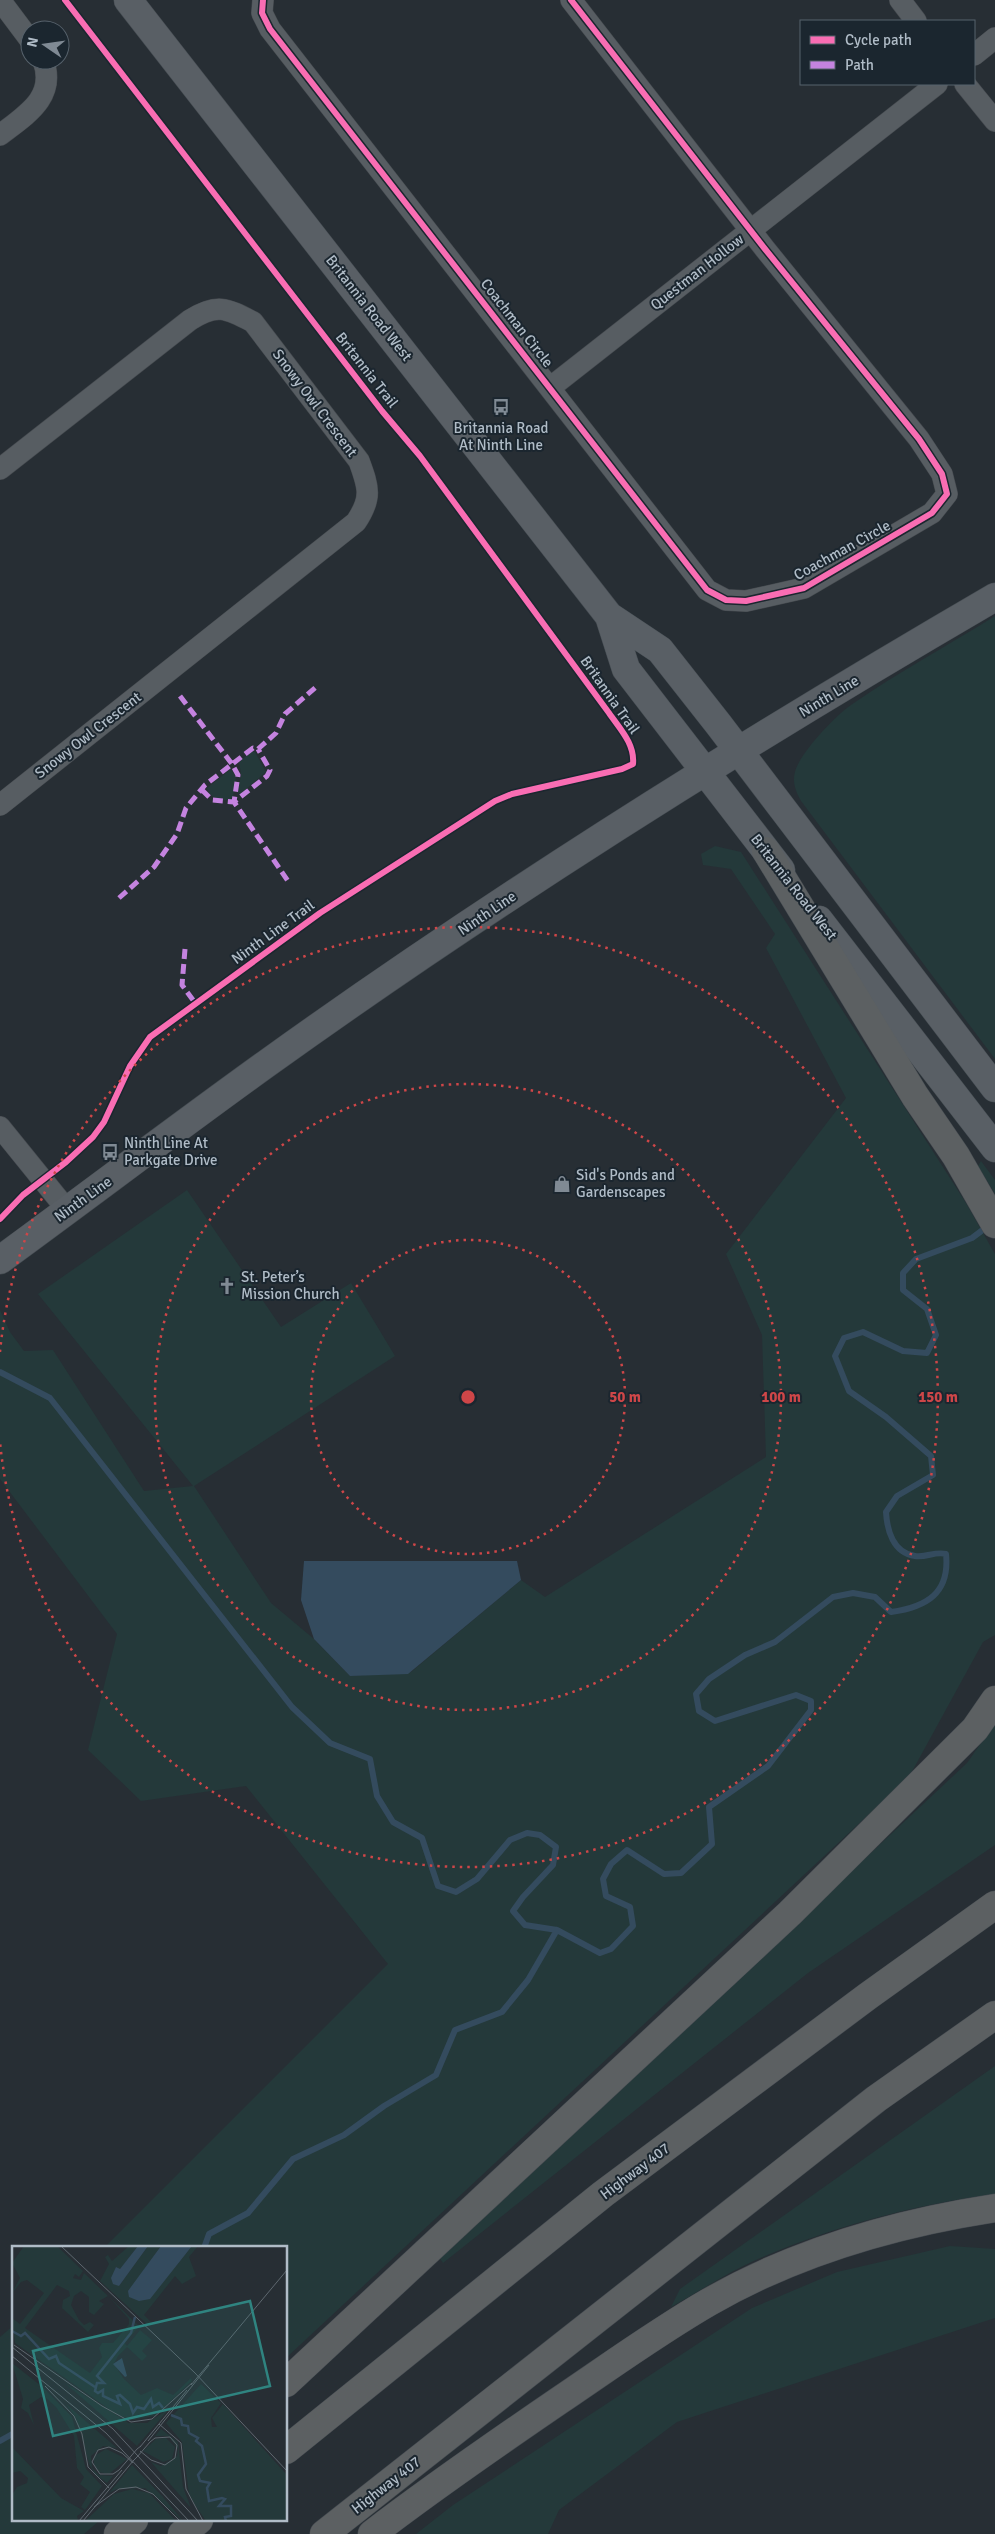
<svg xmlns="http://www.w3.org/2000/svg" width="995" height="2534" font-family="Signika,sans-serif">
	<rect width="100%" height="100%" fill="#272e34"/>
	<path fill="#24393a" d="M995,616V1059L801,801C796,792 792,783 795,772C799,754 835,716 851,705C897,673 947,646 995,616Z
		M252,751L255,752L266,772L240,794L238,793L241,774L239,762Z
		M231,769L236,777L233,797C224,804 210,799 207,788Z
		M715,846L741,852L966,1203L995,1254V1635L983,1642L909,1777L286,2358V2248H104L388,1964L246,1786L141,1801L88,1750L117,1634L0,1479V1310L10,1332L24,1351L53,1350L144,1491L193,1486L38,1294L187,1190L281,1327L351,1283L395,1356L194,1486L271,1603L314,1639L350,1676L411,1672L521,1580L545,1597L766,1457L762,1335L726,1254L846,1098L766,948L775,934L731,869L703,865L701,854Z
		M981,1161L995,1180V1194L978,1166Z
		M995,1723V1845L808,1973L443,2263L439,2257L967,1763Z
		M995,2066V2194C913,2205 834,2226 758,2259C728,2272 700,2291 671,2307L680,2289Z
		M950,2246L995,2249V2318L677,2422L559,2510L548,2534H416L453,2505L752,2308L837,2272Z
		M14,2325V2520H100L84,2534H0V2337Z"/>
	<path fill="#344b5e" d="M304,1561H517L521,1580L408,1674L350,1676L314,1639L301,1600Z"/>
	<g fill="none" stroke-linecap="round" stroke-linejoin="round">
		<path stroke="#344b5e" stroke-width="6" d="M0,1372L50,1398L292,1707L330,1743L370,1759L377,1796L393,1822L422,1838L438,1886L456,1892L477,1879L510,1840L527,1833L540,1835L556,1847L553,1865L523,1897L513,1911L525,1925L557,1930L600,1953L611,1949L633,1926L630,1907L606,1896L603,1879L611,1864L627,1850L664,1874L681,1873L712,1844L709,1807L768,1766L811,1710V1701L796,1695L715,1721L699,1711L696,1694L709,1679L745,1655L775,1642L833,1597L853,1593L875,1597L891,1612C927,1607 950,1593 946,1554C935,1551 926,1558 915,1556C893,1553 887,1530 886,1512L897,1496L933,1475L931,1456L886,1417L849,1391L835,1356L844,1338L863,1332L903,1351L927,1353L936,1335L927,1309L903,1290V1273L916,1259L972,1238L988,1226
			M204,2248L209,2234L248,2213L293,2159L344,2135L384,2106L436,2075L455,2030L502,2012L528,1980L557,1930
			M0,2441L14,2433"/>
		<g stroke="#454a4f" stroke-width="22">
			<path id="minor" d="M0,0L30,40
				M263,0L262,13L270,29L707,590L726,600L746,601L804,588L932,513L947,494L942,474L919,439L765,249L571,0
				M900,0L916,21
				M974,55L995,38
				M965,84L995,121
				M0,135C26,115 57,97 43,60
				M551,387L937,84
				M0,469L190,320C217,303 226,308 253,322L359,461C369,488 372,498 356,522L0,805
				M0,1127L68,1211"/>
		</g>
		<g stroke="#444b51" stroke-width="29">
			<path id="major" d="M128,0L609,616L660,650L719,725L995,1088
				M609,616L626,669L781,870
				M819,920L995,1148
				M0,1260C89,1195 177,1128 266,1064C501,895 746,742 995,597"/>
		</g>
		<g stroke="#444a50" stroke-width="29">
			<path id="highway" d="M766,851L915,1096L956,1156L995,1224
				M286,2383L790,1913L975,1729L995,1700
				M286,2450L603,2194L868,1996L995,1905
				M118,2534L134,2520
				M182,2534L199,2520
				M324,2534L876,2099L995,2015
				M372,2534C433,2487 497,2443 560,2400C609,2367 657,2332 709,2302C796,2252 897,2223 995,2208"/>
		</g>
		<use href="#minor" stroke="#575d62" stroke-width="21"/>
		<use href="#major" stroke="#595f65" stroke-width="28"/>
		<use href="#highway" stroke="#5c6062" stroke-width="28"/>
		<path stroke="#c483df" stroke-width="5" stroke-dasharray="10 5" stroke-linecap="butt" d="M180,696L232,764L238,775L234,802L288,881
			M202,790L212,800L234,802L267,776L270,770L258,749
			M119,898L154,867L177,834L186,808L205,785L253,748L258,749L276,733L285,714L316,687
			M185,949L182,985L196,1004"/>
		<g stroke="#1b262f" stroke-width="9">
			<path id="cycleway" d="M263,0L262,13L270,29L707,590L726,600L746,601L804,588L932,513L947,494L942,474L919,439L765,249L571,0
				M0,1219L23,1195L66,1162L93,1137L104,1122L130,1066L150,1037L320,913L495,801L512,794L622,769L633,764C635,744 620,729 609,713L420,456L382,411L65,0"/>
		</g>
		<use href="#cycleway" stroke="#f96db3" stroke-width="6"/>
	</g>
	<g fill="none" stroke="#ce4648" stroke-width="2.5" stroke-dasharray="2.5 5">
		<circle cx="468" cy="1397" r="157"/>
		<circle cx="468" cy="1397" r="313"/>
		<path d="M0 1352A470 470 0 1 1 0 1442"/>
	</g>
	<defs>
		<g id="bus-bare" transform="scale(1.35)"><path d="M-5-6H5V4H4V6H2V4H-2V6H-4V4H-5ZM-3.5-4V0h7V-4ZM-3.5 1.2v1.5H-2V1.2ZM2 1.2v1.5H3.5V1.2Z" fill="#808a94" stroke="#1b262f" stroke-width="2.5" paint-order="stroke"/></g>
		<g id="shop-bare" transform="scale(1.35)"><path d="M-5-2.5h2.3a2.7 3.5 0 0 1 5.4 0H5L5.5 6h-11ZM-1.5-2.5h3a1.5 2.3 0 0 0-3 0Z" fill="#808a94" stroke="#1b262f" stroke-width="2.5" paint-order="stroke"/></g>
		<g id="church-bare" transform="scale(1.35)"><path d="M-1.2-6h2.4v3.5h3.3v2.4h-3.3V6h-2.4V-.1h-3.3v-2.4h3.3Z" fill="#808a94" stroke="#1b262f" stroke-width="2.5" paint-order="stroke"/></g>
	</defs>
	<g fill-rule="evenodd">
		<use href="#bus-bare" x="501" y="407"/>
		<use href="#bus-bare" x="110" y="1152"/>
		<use href="#shop-bare" x="562" y="1184"/>
		<use href="#church-bare" x="227" y="1286"/>
	</g>
	<g text-anchor="middle" dominant-baseline="central" stroke-width="4" stroke-linejoin="round" paint-order="stroke">
		<g font-size="15" fill="#b0bcc7" stroke="#1b262f">
			<text transform="translate(697 272) rotate(-38)">Questman Hollow</text>
			<text transform="translate(369 308) rotate(52)">Britannia Road West</text>
			<text transform="translate(517 323) rotate(52)">Coachman Circle</text>
			<text transform="translate(367 370) rotate(52)">Britannia Trail</text>
			<text transform="translate(315 403) rotate(53)">Snowy Owl Crescent</text>
			<text transform="translate(842 550) rotate(-29)">Coachman Circle</text>
			<text transform="translate(610 695) rotate(55)">Britannia Trail</text>
			<text transform="translate(829 696) rotate(-31)">Ninth Line</text>
			<text transform="translate(88 735) rotate(-38)">Snowy Owl Crescent</text>
			<text transform="translate(794 887) rotate(52)">Britannia Road West</text>
			<text transform="translate(487 913) rotate(-34)">Ninth Line</text>
			<text transform="translate(273 932) rotate(-36)">Ninth Line Trail</text>
			<text transform="translate(83 1199) rotate(-36)">Ninth Line</text>
			<text transform="translate(635 2171) rotate(-37)">Highway 407</text>
			<text transform="translate(386 2485) rotate(-38)">Highway 407</text>
		</g>
		<g font-size="15" fill="#b0bcc7" stroke="#1b262f" text-anchor="start">
			<text x="501" y="428" text-anchor="middle">Britannia Road<tspan x="501" dy="17">At Ninth Line</tspan></text>
			<text x="124" y="1143">Ninth Line At<tspan x="124" dy="17">Parkgate Drive</tspan></text>
			<text x="576" y="1175">Sid's Ponds and<tspan x="576" dy="17">Gardenscapes</tspan></text>
			<text x="241" y="1277">St. Peter’s<tspan x="241" dy="17">Mission Church</tspan></text>
		</g>
	</g>
	<g transform="translate(12 2246)">
		<rect width="275" height="275" fill="#272e34"/>
		<path d="M12,0H45L71,25L67,31L63,28L61,32L69,34L72,27L96,50L87,55L92,58L82,69L77,66V51L69,45L62,50L59,59L67,74L72,79L78,76L82,79L76,86L50,62L51,54L58,50L57,45L45,39L13,82L78,127L90,111L87,102L90,97H101L117,78V73L97,51L127,80L113,97L115,100L128,84L140,94L130,105L135,110L130,115L115,101L106,110L102,118L112,133L129,149L145,142L161,149L179,132L180,135L143,170L120,174L104,168L3,97L0,72L8,78L32,47L15,34L9,36L0,47L8,32L0,17ZM117,0H126L108,24L104,21L107,40L136,0H149L132,24L137,53L180,0H186L177,11L184,30L170,38L163,30L132,69L139,76L136,79L88,35L97,18L93,11L96,9L100,15ZM0,117L33,143L60,171L74,223L90,240L73,264L69,261L78,246L68,238L72,231L65,222L62,190L44,161L34,152L29,151L17,159L22,179L16,167L9,162L11,153ZM53,137L117,177H135L158,162L125,200ZM189,138L209,157L199,172L200,181H205L200,172L211,158L275,229V275H194L183,259L177,248L170,196L154,177ZM54,158L105,202L91,200L79,210L80,222L87,229L101,230L95,237L83,228L77,218L64,172ZM149,183L166,196L171,241L179,262L139,216L149,220L165,210L166,203L156,190H143ZM154,192L163,201L160,213L151,216L131,205L144,193ZM0,201L49,252L72,265L65,270L66,275H0V249L5,241L15,237L16,232L8,225L0,227ZM94,203L115,213L97,228L87,226L82,219V210ZM120,219L151,251L171,275L133,242L105,243L97,247ZM120,243L137,247L164,275H73L102,248Z" fill="#24393a"/>
		<path d="M126,0H136L107,40L101,38L99,32L104,21L108,23ZM149,0H180L138,53L127,55L117,51L116,45ZM110,112L115,130L113,131L101,118Z" fill="#344b5e"/>
		<path fill="none" stroke="#344b5e" stroke-width="2.5" d="M123,71L119,87L85,130L92,137H85L83,145L86,147L91,144V150L108,158L105,150L108,149L118,158L121,167L125,161L132,163L139,153L141,161L147,157L151,162M0,85L9,90L13,87L37,113L44,110L47,117L83,141M159,169L169,173L170,179L176,180L177,187L186,192L184,195L190,200L194,218L186,229L188,235L198,237L195,242L197,255L210,252L213,253L207,260H219V270L213,271L214,275"/>
		<path fill="none" stroke="#5e676f" stroke-width="1" d="M49,0L183,127L275,225M2,99L90,160L119,176L140,173L180,137M0,101L101,183L186,275M0,110L94,187L177,275M179,139L275,24M33,140L62,170L70,188L76,221L97,242M147,178L169,197L174,243L191,275M136,195L197,119M128,201L175,144M121,215L125,211L132,203L138,196L143,192L158,191L165,199L163,212L153,219L139,214L133,209L128,205M121,217L110,207L97,201L86,204L80,216L88,228H101L107,224L114,216L125,203L129,200M82,261L107,243L124,241L141,248L168,275M67,275L110,224M71,275L121,215"/>
		<path fill="#2f8480" fill-opacity="0.15" stroke="#2f8480" stroke-width="2.5" d="M238,55L258,140L41,190L21,105Z"/>
		<rect width="275" height="275" fill="none" stroke="#b0bcc7" stroke-width="2.5"/>
	</g>
	<circle cx="468" cy="1397" r="8" fill="#ce4648" stroke="#1b262f" stroke-width="2.5"/>
	<g font-size="15" text-anchor="middle" font-weight="bold" fill="#ce4648" stroke="#1b262f" stroke-width="4" stroke-linejoin="round" paint-order="stroke">
		<text x="625" y="1402">50 m</text>
		<text x="781" y="1402">100 m</text>
		<text x="938" y="1402">150 m</text>
	</g>
	<rect x="800" y="20" width="175" height="65" fill="#1b262f" stroke="#57626c"/>
	<rect x="810" y="36" width="25" height="8" fill="#f96db3" stroke="#57626c"/>
	<text x="845" y="45" font-size="15" fill="#b0bcc7">Cycle path</text>
	<rect x="810" y="61" width="25" height="8" fill="#c483df" stroke="#57626c"/>
	<text x="845" y="70" font-size="15" fill="#b0bcc7">Path</text>
	<g transform="translate(45 45) rotate(283)"><circle r="24" fill="#1b262f" stroke="#57626c"/>
	<path d="M0-4L9 19L0 12L-9 19Z" fill="#808a94"/>
	<text y="-8" font-size="14" font-weight="bold" text-anchor="middle" fill="#b0bcc7">N</text>
	</g>
</svg>
